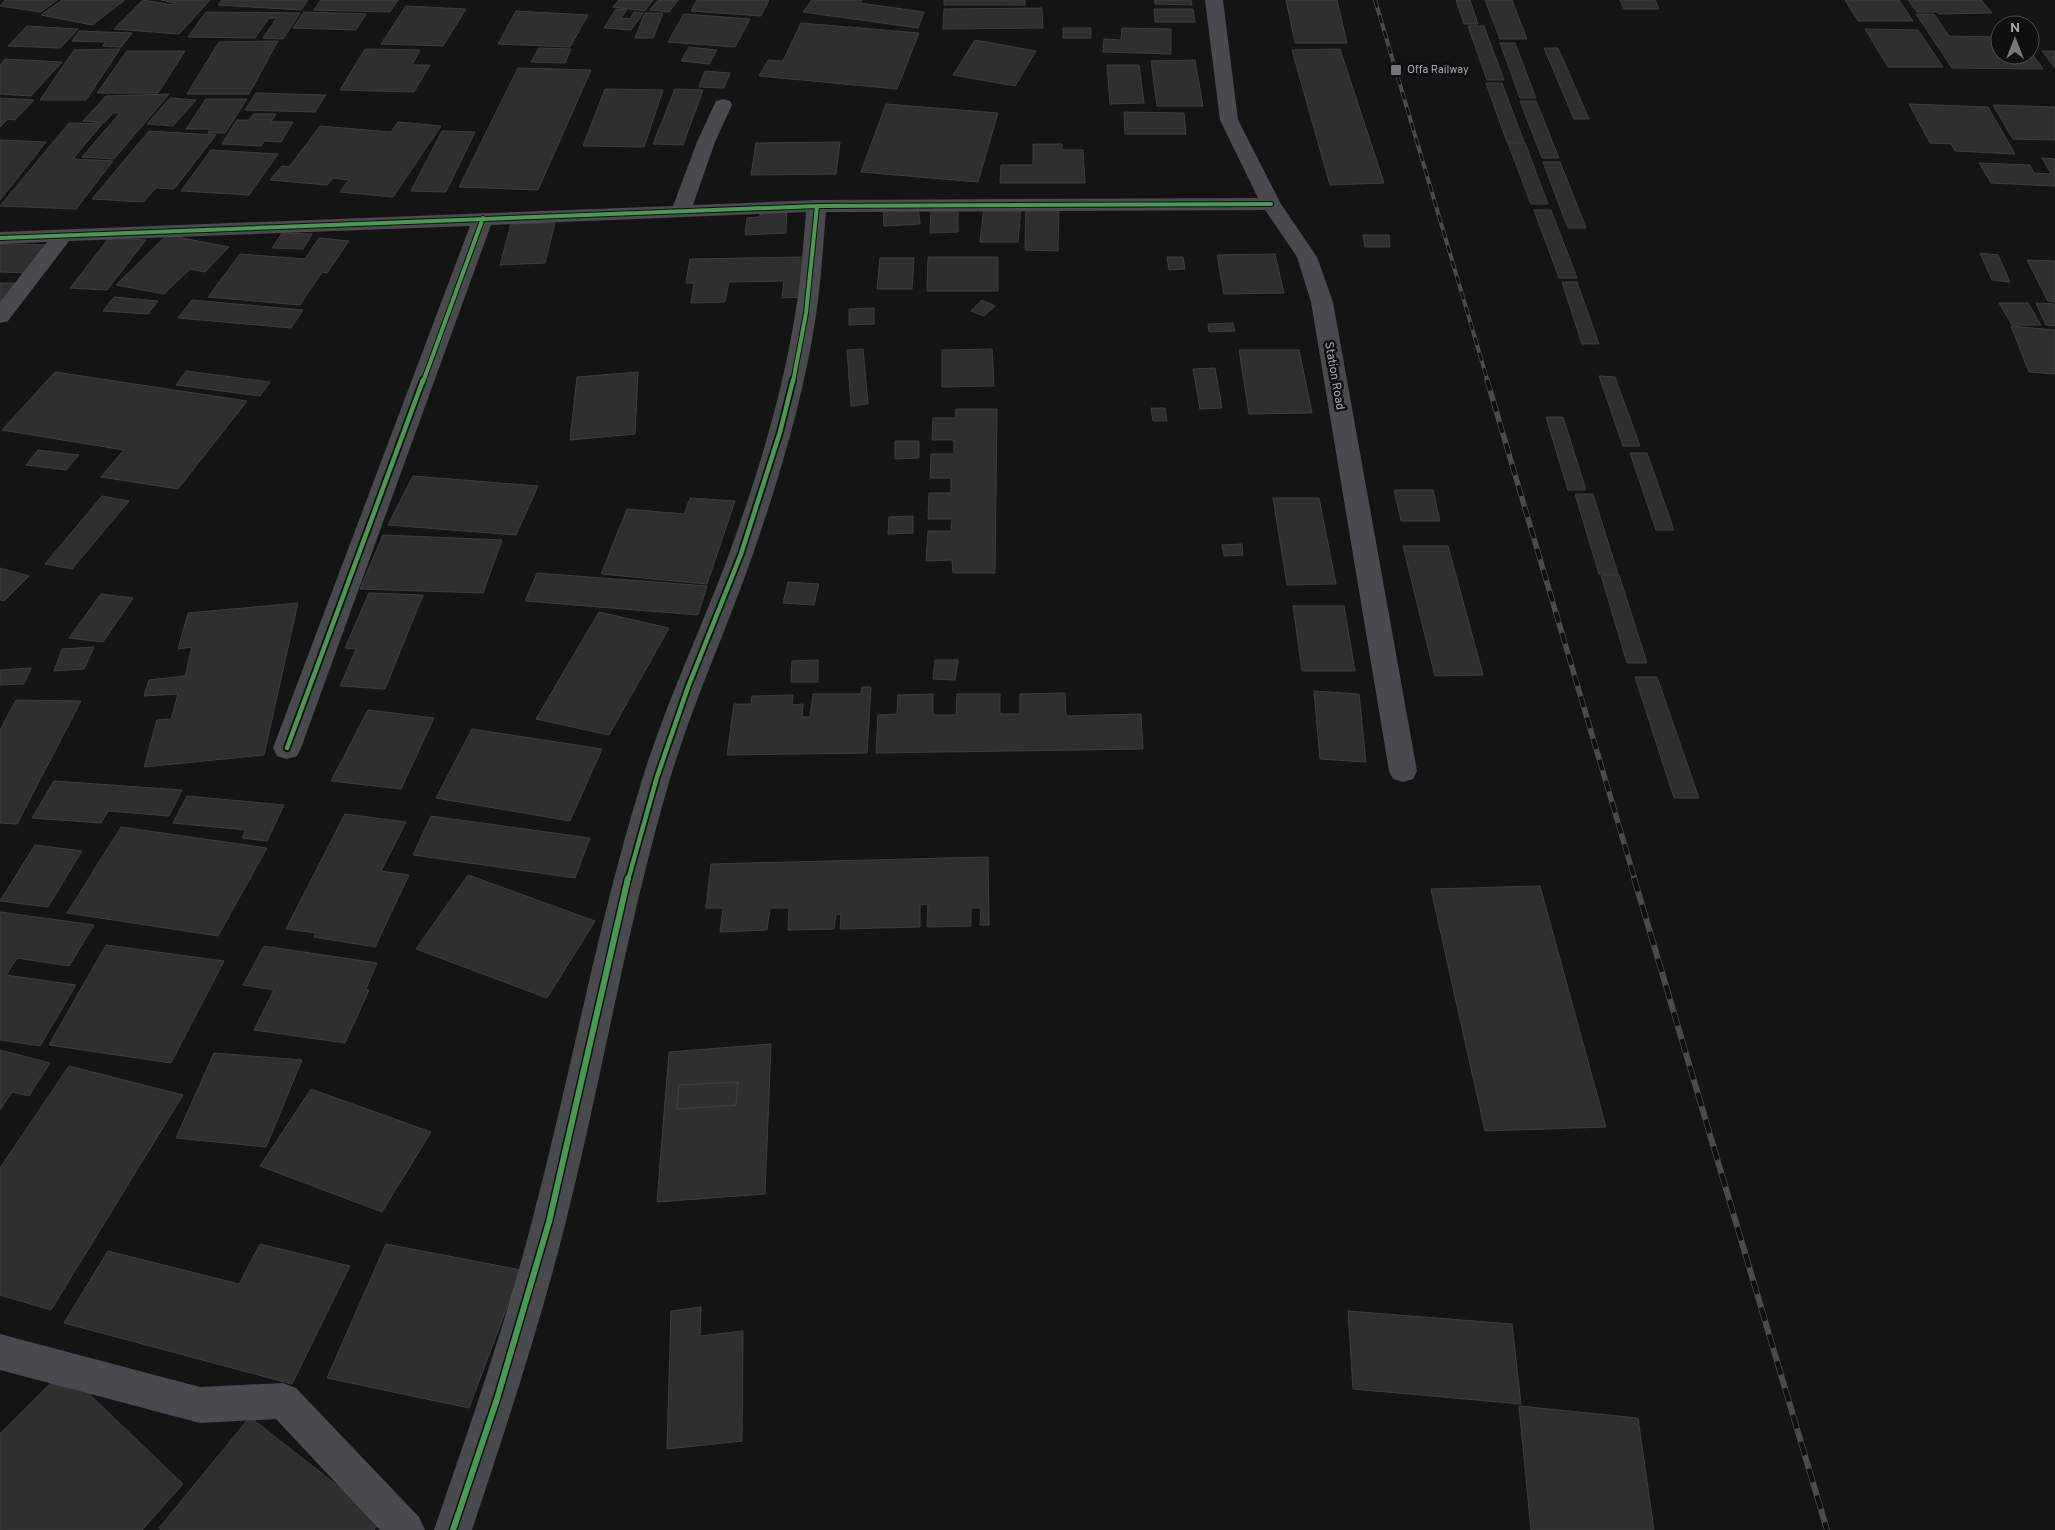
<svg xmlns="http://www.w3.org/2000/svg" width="2055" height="1530" font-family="Overpass,sans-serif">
	<rect width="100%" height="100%" fill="#141415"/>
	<path fill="#2f2f30" stroke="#3d3e41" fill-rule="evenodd" d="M5,0H57L41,12L0,6Z
		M62,0H125L92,25L41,15Z
		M143,0L173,5L174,3L161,0H210L179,34L114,29Z
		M222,0H308L301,10L218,5Z
		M321,0H398L390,12L314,10Z
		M619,0H653L645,11L613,7Z
		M658,0H678L669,12L650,10Z
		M697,0H769L761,16L691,11Z
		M812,0H862L860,3L924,12L918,28L803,12Z
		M944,0H1025V5H944Z
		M1155,0H1191L1192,5L1155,4Z
		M1286,0H1337L1347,43H1295Z
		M1456,0H1470L1478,24H1464Z
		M1485,0H1512L1527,39H1500Z
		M1620,0H1655L1659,9H1624Z
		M1845,0H1899L1913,21H1858Z
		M1908,0H1981L1992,13L1939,14L1937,12H1917Z
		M406,6L466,9L443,46L381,44Z
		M1042,8L1043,28L943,29L944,9Z
		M616,9L627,10L621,18L630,19L634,12L643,13L631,30L604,28Z
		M1154,9H1193L1195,22H1155Z
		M516,11L588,15L570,47L498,44Z
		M206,12L300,13L283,39L263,38L277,18H269L255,38L188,37Z
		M304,12L366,14L356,30L293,28Z
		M645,13H663L653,38H635Z
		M684,14L750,19L735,47L668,42Z
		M1916,14H1934L1949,36L2000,37V55H2030V51L2043,69L1952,68Z
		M801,23L919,33L897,89L759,76L768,60L783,61Z
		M27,26L78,29L60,48L8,46Z
		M1468,26H1484L1504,80H1487Z
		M1063,28H1091V38H1063Z
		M1122,28L1171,29V54L1103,52L1104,39L1121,40Z
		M1865,29L1918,30L1943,67H1888Z
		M79,31L132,33L121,47L102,46L106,42L72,41Z
		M975,40L1036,51L1015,86L953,75Z
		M278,41L249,94H187L219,42Z
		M1500,43H1515L1536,98H1520Z
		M689,47L717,50L709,64L681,61Z
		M539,48L571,49L565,63L531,62Z
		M1544,48H1558L1589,119H1574Z
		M120,49L86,100H40L74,50Z
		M365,49L420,50L412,65H430L414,92L340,90Z
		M1340,49L1384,183L1330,185L1292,50Z
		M127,51H185L158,93H97Z
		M2042,51H2055V68Z
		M5,59L62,62L31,96L0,94V65Z
		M1195,60L1203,106H1157L1151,61Z
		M1107,65H1139L1144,103L1110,104Z
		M518,68L591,70L538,190L459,187Z
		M705,71L730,73L724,88L699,87Z
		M1486,83H1502L1524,142H1507Z
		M605,89L663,90L644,147L583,146Z
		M675,89L703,90L683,145L653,144Z
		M256,93L326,95L315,112L245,110Z
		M169,94L114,159L82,157L120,113H113L104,123L83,121L106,96Z
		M0,98L34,100L15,120L8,119L0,127Z
		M170,98L196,100L173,126L147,124Z
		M206,99H247L225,133H208L210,129H186Z
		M1520,101H1536L1559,158H1542Z
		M886,104L998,113L978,182L861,172Z
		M1909,104L1988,107L2015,154L1955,151L1951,144L1930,143Z
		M1993,105L2055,107V140L2013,139Z
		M1124,112L1184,113L1186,134H1125Z
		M254,114H276L271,122H293L281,142L264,141L261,146L222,144L237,120H249Z
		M398,122L441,126L393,197L340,192L349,180L333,178L327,185L270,180L282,166L289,167L320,126L391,132Z
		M69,123L102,124L73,159L113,161L76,209L0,206Z
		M149,131L216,135L174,189L156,188L143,202L92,199Z
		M442,131L475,132L446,192L411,191Z
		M0,140L46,142L0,200Z
		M840,142L836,174L751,175L756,143Z
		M1508,143H1525L1548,204H1531Z
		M1033,144H1062V150H1083L1085,183H1000L1001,165H1033Z
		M211,150L278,154L249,195L181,191Z
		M2042,158L2055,159V186L1991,183L1979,163L2030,165L2034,173L2051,174Z
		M1543,162H1560L1586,228H1568Z
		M918,206L920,224L884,226L883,208Z
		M984,206L1021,207L1018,242H980Z
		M1026,207L1059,208L1058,251L1025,250Z
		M787,210L786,233L745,235L747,218L760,217V211Z
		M931,210H958V232L930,233Z
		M1534,210H1551L1577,278H1559Z
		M555,223L545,263L500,265L511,224Z
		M282,233L312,234L303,249L272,248Z
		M167,235L229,247L205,272L190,269L164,294L116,285Z
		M1363,235H1389L1390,247H1365Z
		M109,238L146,240L107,290L70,288Z
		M319,238L349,241L327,273L322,272L300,305L208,297L240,254L305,259Z
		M0,244L52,245L32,273L0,272Z
		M1980,253L1998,255L2010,282L1992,280Z
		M1275,254L1284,293L1224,294L1217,255Z
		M808,257L804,297L782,298L784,281L729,282L725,302L691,303L694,283H686L690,259Z
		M928,257H998V291H927Z
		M1167,257H1183L1185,269L1169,270Z
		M880,258H914L912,289H877Z
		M2027,260L2055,261V302L2048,301Z
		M1562,282H1577L1599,344H1582Z
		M0,283H15L0,303Z
		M114,297L158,301L148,314L103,311Z
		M192,300L303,310L291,328L178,318Z
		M982,300L995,306L984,316L971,311Z
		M1999,303H2028L2041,325H2012Z
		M2036,303L2055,304V326L2046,325Z
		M874,308V324L849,325V309Z
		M1233,323L1235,331L1209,332L1208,324Z
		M2011,326L2055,330V374L2029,372Z
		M863,349L868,404L851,406L847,350Z
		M992,349L994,386L942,387V350Z
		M1239,350H1299L1312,413L1249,414Z
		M1215,368L1222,408L1200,409L1193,369Z
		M186,371L270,382L260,396L176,385Z
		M55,372L247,401L178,489L101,477L124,450L2,430Z
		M638,372L635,434L570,440L577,377Z
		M1599,376L1615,377L1640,446H1623Z
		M1151,408H1165L1167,421H1153Z
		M956,409H997L995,573H953L952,560L926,561L928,531H951L952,519H928L929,493H951V478H930L931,454H954V440H932L933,418H956Z
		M1546,417H1563L1586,490H1568Z
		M895,441H919V458L895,459Z
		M38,450L79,455L66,470L26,465Z
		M1630,453H1647L1674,530H1656Z
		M413,476L538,486L516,535L388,525Z
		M1394,490H1433L1440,521H1401Z
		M1575,494H1593L1618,574H1599Z
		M102,496L129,501L72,569L45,564Z
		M690,498L735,501L707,584L601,574L627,509L684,514Z
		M1273,498H1319L1336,584L1287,585Z
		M913,516V533L888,534L889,517Z
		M383,535L502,540L483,593L360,589Z
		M1242,544L1243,555L1224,556L1222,545Z
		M1403,546H1448L1483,675L1435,676Z
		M0,568L29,576L4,601L0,600Z
		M537,573L707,586L698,615L525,601Z
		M1601,575H1619L1647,663H1627Z
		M788,582L819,584L814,605L783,603Z
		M369,593L423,595L385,689L340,686L356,649L345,648Z
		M101,594L133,598L103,642L69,638Z
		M298,603L264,755L144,767L157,720L171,719L178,694L144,696L149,680L185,676L192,647L178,649L188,613Z
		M1293,606H1344L1355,671H1302Z
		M599,612L669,628L609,735L536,719Z
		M94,647L84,669L54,671L62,649Z
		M818,660V682H791L792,661Z
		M935,660H958L955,680L933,679Z
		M31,668L24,684L0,685V670Z
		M1635,677H1657L1699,798H1674Z
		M862,687H871L867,753L727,755L734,704H751L752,696L793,695L792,705L803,704L802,717H810L813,694H861Z
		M1314,691L1359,694L1366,762L1320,759Z
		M1065,693L1066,716L1141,714L1143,749L876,753L878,715L897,714L898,695L933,694V715H956L957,694H1000V714H1020V694Z
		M16,700L81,701L17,824L0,823V730Z
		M368,710L434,718L401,789L331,781Z
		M472,729L602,749L570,821L436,798Z
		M54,781L182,790L169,816L108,811L101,823L32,818Z
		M187,796L284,805L267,841L242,838L246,830L173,823Z
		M345,814L406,822L381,871L409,875L375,947L314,937L316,933L286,929Z
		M431,816L590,838L575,878L413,855Z
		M121,827L267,848L218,936L67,913Z
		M35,845L82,851L48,907L0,901Z
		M988,857L989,925H980L981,908H971V926L927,927L928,904L920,905V927L840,929L841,914L836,915L834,929L788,930L789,908H770L767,930L720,932L723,908H706L711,864Z
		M468,875L595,921L547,998L416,949Z
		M1540,886L1606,1127L1485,1131L1431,889Z
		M0,912L94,925L69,966L17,958L6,975L76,985L40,1046L0,1040Z
		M106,945L224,961L171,1063L49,1045Z
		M264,946L377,963L366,989L369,990L345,1043L254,1030L274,990L243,985Z
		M771,1044L765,1194L657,1202L669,1052ZM738,1082L736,1105L677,1109L679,1085Z
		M0,1050L50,1063L29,1096L12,1092L0,1110Z
		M214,1053L302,1060L266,1147L176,1138Z
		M69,1066L183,1095L51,1310L0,1295V1168Z
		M738,1082L736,1105L677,1109L679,1085Z
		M311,1089L431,1132L382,1212L260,1166Z
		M260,1244L350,1266L292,1384L64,1323L108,1251L239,1284Z
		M386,1244L521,1270L469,1408L327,1378Z
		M701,1307L700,1336L743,1331L742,1441L667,1449L671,1311Z
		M1348,1311L1512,1324L1521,1404L1353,1389Z
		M64,1370L183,1484L142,1530H0V1434Z
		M1519,1406L1638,1418L1654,1530H1531Z
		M250,1417L381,1520L374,1530H161L159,1528Z"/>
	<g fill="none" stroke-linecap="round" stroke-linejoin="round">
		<path fill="#494a4d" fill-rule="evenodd" d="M1205,0H1223L1238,120L1281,204L1317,257L1333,302L1417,771L1413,779L1403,782L1393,779L1389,771L1311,302L1297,257L1265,210L826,212C823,246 821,281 816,315C804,396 780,476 753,554C727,629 693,702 670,779C627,924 603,1074 566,1221C540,1325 506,1428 472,1530H434C469,1428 505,1326 532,1221C571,1074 597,925 642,780C666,702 701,630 729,554C757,477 782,396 795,315C801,281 803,247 806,212L491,225L301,748L297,756L287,759L277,756L273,748L470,226L69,241L8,321L0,323V302L47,242L0,244V232L673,206L697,142L714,105L716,101L723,99L730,101L732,105L715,142L693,205L817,200L1258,198L1220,120Z
			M0,1334L200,1387L283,1383L296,1388L419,1517L425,1530H380L276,1419L200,1423L0,1370Z"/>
		<g stroke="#4a4b4d" stroke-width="4">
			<path id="rail-far2" d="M1375,0L1488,382"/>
		</g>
		<g stroke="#4a4b4d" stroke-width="5.5">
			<path id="rail-far1" d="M1487,380L1635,880"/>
		</g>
		<g stroke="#4a4b4d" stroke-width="6">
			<path id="rail" d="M1634,878L1827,1530"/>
		</g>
		<use href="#rail-far2" stroke="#0f0f10" stroke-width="2.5" stroke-dasharray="8" stroke-linecap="butt"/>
		<use href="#rail-far1" stroke="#0f0f10" stroke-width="4" stroke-dasharray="11" stroke-linecap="butt"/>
		<use href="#rail" stroke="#0f0f10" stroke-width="4.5" stroke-dasharray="14" stroke-linecap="butt"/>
		<g stroke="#0f0f10" stroke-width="6">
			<path id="cycleway-far2" d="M0,238L817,206L1271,204
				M423,382L483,218
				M793,382L806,313L817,206"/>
		</g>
		<g stroke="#0f0f10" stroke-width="8">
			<path id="cycleway-far1" d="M287,748L423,380
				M628,880L657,777L688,687L741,554L780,432L793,380"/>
		</g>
		<g stroke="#0f0f10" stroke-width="9">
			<path id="cycleway" d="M453,1530L497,1399L549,1222L628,878"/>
		</g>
		<use href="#cycleway-far2" stroke="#469c4c" stroke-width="4"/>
		<use href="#cycleway-far1" stroke="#469c4c" stroke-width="4.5"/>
		<use href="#cycleway" stroke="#469c4c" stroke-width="6"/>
	</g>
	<rect fill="#74777c" stroke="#0f0f10" stroke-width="2" x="1390" y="64" width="12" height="12" rx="2.5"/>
	<g text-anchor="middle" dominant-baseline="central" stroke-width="5" stroke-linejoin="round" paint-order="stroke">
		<g font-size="11" fill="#a7acb4" stroke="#0f0f10" text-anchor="start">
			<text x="1407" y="70">Offa Railway</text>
		</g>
		<g font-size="12" fill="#a7acb4" stroke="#0f0f10">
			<text transform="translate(1334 376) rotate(80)">Station Road</text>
		</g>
	</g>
	<g transform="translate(2015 40)"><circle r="24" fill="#0f0f10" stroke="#4c4e52"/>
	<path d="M0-4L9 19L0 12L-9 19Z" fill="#74777c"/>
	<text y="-8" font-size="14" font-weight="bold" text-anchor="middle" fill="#a7acb4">N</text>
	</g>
</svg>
